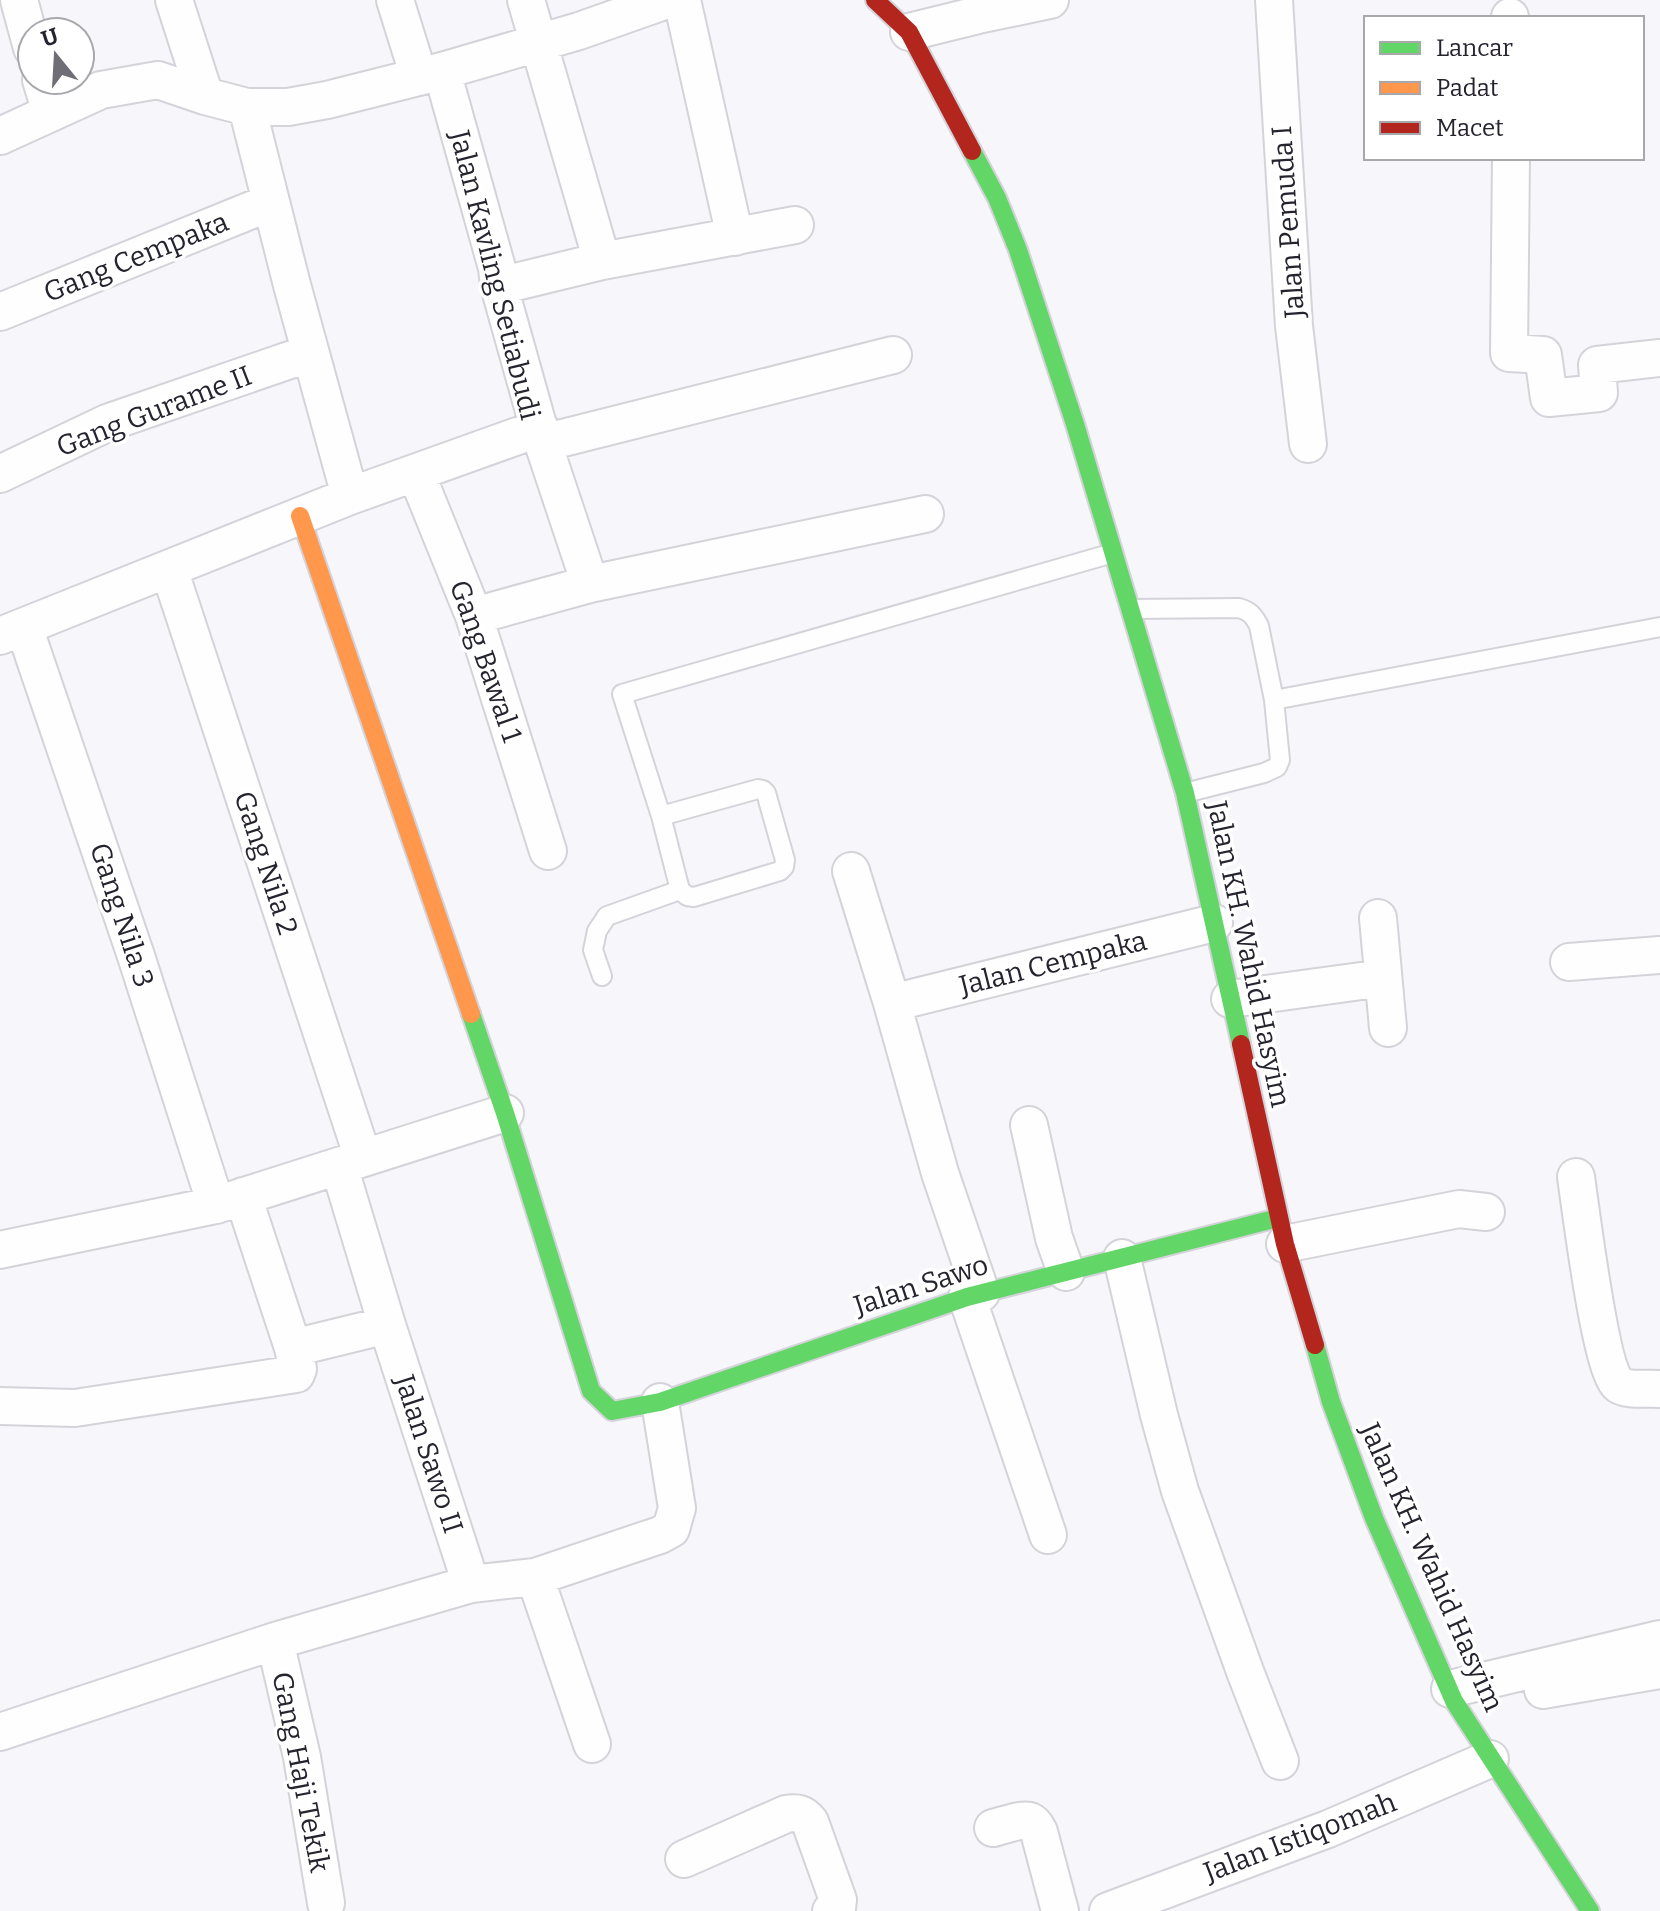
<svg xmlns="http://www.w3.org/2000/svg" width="1660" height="1911" font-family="Bitter,serif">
	<rect width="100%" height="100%" fill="#f7f6fa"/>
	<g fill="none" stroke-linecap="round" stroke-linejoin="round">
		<g stroke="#d4d3da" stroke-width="22">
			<path id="lane" d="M1131,609L1239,608C1250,611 1254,616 1259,626L1274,700L1280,760L1277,767L1264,773L1185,793
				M1274,700L1660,627
				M661,816L758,789L763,790L766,793L785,860L784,867L780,871L694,897L687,896L680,890L661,816L622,694L1113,553
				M602,976L593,950L597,931L607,916L680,890"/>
		</g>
		<g stroke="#d4d3da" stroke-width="40">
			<path id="street" d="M19,0L32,48
				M174,0L205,96
				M395,0L419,77
				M526,0L602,261
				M682,0L735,237
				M1274,0L1294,326L1308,444
				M1510,17V18
				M909,32L978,15L1050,0
				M442,71L497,268L499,286L543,443L590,584
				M41,80L51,113
				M247,107L292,285L350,496
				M0,136L101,90L158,80L205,96L247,107H288L327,100L442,71L579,31L667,0
				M1511,158L1509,353L1543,355L1549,398L1599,393L1597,365L1660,358
				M499,286L602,261L795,225
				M0,312L271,202
				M543,443L893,355
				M416,473L474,616L548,851
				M0,474L107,423L310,353
				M169,569L363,1158
				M474,616L590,584L925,514
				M24,627L136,956L216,1205
				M0,636L350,496L540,428
				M851,871L892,1003L940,1173L981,1293
				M1378,918L1388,1028
				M1569,962L1660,955
				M1230,999L1383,978
				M892,1003L1214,923
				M1029,1125L1054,1238L1066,1272
				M339,1166L387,1325L471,1584
				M1576,1177C1581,1211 1600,1366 1618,1384C1624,1391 1650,1388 1660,1389
				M1285,1244L1459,1209L1486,1212
				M0,1250L216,1205L505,1113
				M1122,1258L1159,1415L1180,1491L1246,1674L1280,1761
				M967,1297L1048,1535
				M293,1348L387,1325
				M0,1406L75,1408L296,1374L298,1369L293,1348L243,1196
				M535,1577L592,1744
				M275,1641L302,1757L326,1903
				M1450,1689L1660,1639
				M1543,1690L1660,1670
				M0,1732L275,1641L471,1584L535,1577L660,1535L671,1529L677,1508L660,1402
				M993,1828C1001,1826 1023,1818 1030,1821C1035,1823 1037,1828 1039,1832L1060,1911
				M684,1859L786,1814C797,1812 803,1813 810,1822L838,1900L837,1908L831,1911
				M1108,1911L1328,1829L1490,1759"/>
		</g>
		<g stroke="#d4d3da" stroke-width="22">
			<path id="fast" d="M972,151L997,198L1018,250L1075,424L1185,793L1241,1044
				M471,1014L505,1113L591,1391L612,1411L660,1402L967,1297L1278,1218
				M1315,1345L1331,1402L1374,1518L1454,1701L1590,1911"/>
		</g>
		<g stroke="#d4d3da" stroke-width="22">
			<path id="slow" d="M300,516L471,1014"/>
		</g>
		<g stroke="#d4d3da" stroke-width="22">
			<path id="jam" d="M875,0L909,32L972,151
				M1241,1044L1285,1244L1315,1345"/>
		</g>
		<use href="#lane" stroke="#fefefe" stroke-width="18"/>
		<use href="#street" stroke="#fefefe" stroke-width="36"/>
		<use href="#fast" stroke="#63d668" stroke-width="18"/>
		<use href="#slow" stroke="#ff974d" stroke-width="18"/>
		<use href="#jam" stroke="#b3261e" stroke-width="18"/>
	</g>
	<g text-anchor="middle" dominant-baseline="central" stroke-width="7" stroke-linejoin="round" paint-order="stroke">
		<g font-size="28" fill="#26232f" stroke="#fff">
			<text transform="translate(1288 222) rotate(-94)">Jalan Pemuda I</text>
			<text transform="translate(136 257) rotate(-22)">Gang Cempaka</text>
			<text transform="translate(495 275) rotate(76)">Jalan Kavling Setiabudi</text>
			<text transform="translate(154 411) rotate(-21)">Gang Gurame II</text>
			<text transform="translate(486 661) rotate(71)">Gang Bawal 1</text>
			<text transform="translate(266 863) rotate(72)">Gang Nila 2</text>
			<text transform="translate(122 915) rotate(72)">Gang Nila 3</text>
			<text transform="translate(1249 954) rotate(78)">Jalan KH. Wahid Hasyim</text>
			<text transform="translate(1053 963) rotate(-14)">Jalan Cempaka</text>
			<text transform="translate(921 1285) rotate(-18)">Jalan Sawo</text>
			<text transform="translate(429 1454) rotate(72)">Jalan Sawo II</text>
			<text transform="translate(1432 1567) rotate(66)">Jalan KH. Wahid Hasyim</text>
			<text transform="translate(301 1772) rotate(79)">Gang Haji Tekik</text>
			<text transform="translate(1300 1837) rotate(-21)">Jalan Istiqomah</text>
		</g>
	</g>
	<rect x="1364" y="16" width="280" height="144" fill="#ffffff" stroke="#a8a7ac" stroke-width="2"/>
	<rect x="1380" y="42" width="40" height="12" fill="#63d668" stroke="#a8a7ac" stroke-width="2"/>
	<text x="1436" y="56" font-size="24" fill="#26232f">Lancar</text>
	<rect x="1380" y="82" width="40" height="12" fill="#ff974d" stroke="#a8a7ac" stroke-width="2"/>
	<text x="1436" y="96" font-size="24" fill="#26232f">Padat</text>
	<rect x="1380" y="122" width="40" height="12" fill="#b3261e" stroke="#a8a7ac" stroke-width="2"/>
	<text x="1436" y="136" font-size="24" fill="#26232f">Macet</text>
	<g transform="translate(56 56) rotate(342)"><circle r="38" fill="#ffffff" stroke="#a8a7ac" stroke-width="2"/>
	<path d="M0-6L14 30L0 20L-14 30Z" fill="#6f6d76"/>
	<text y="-12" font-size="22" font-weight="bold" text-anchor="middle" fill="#26232f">U</text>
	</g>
</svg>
